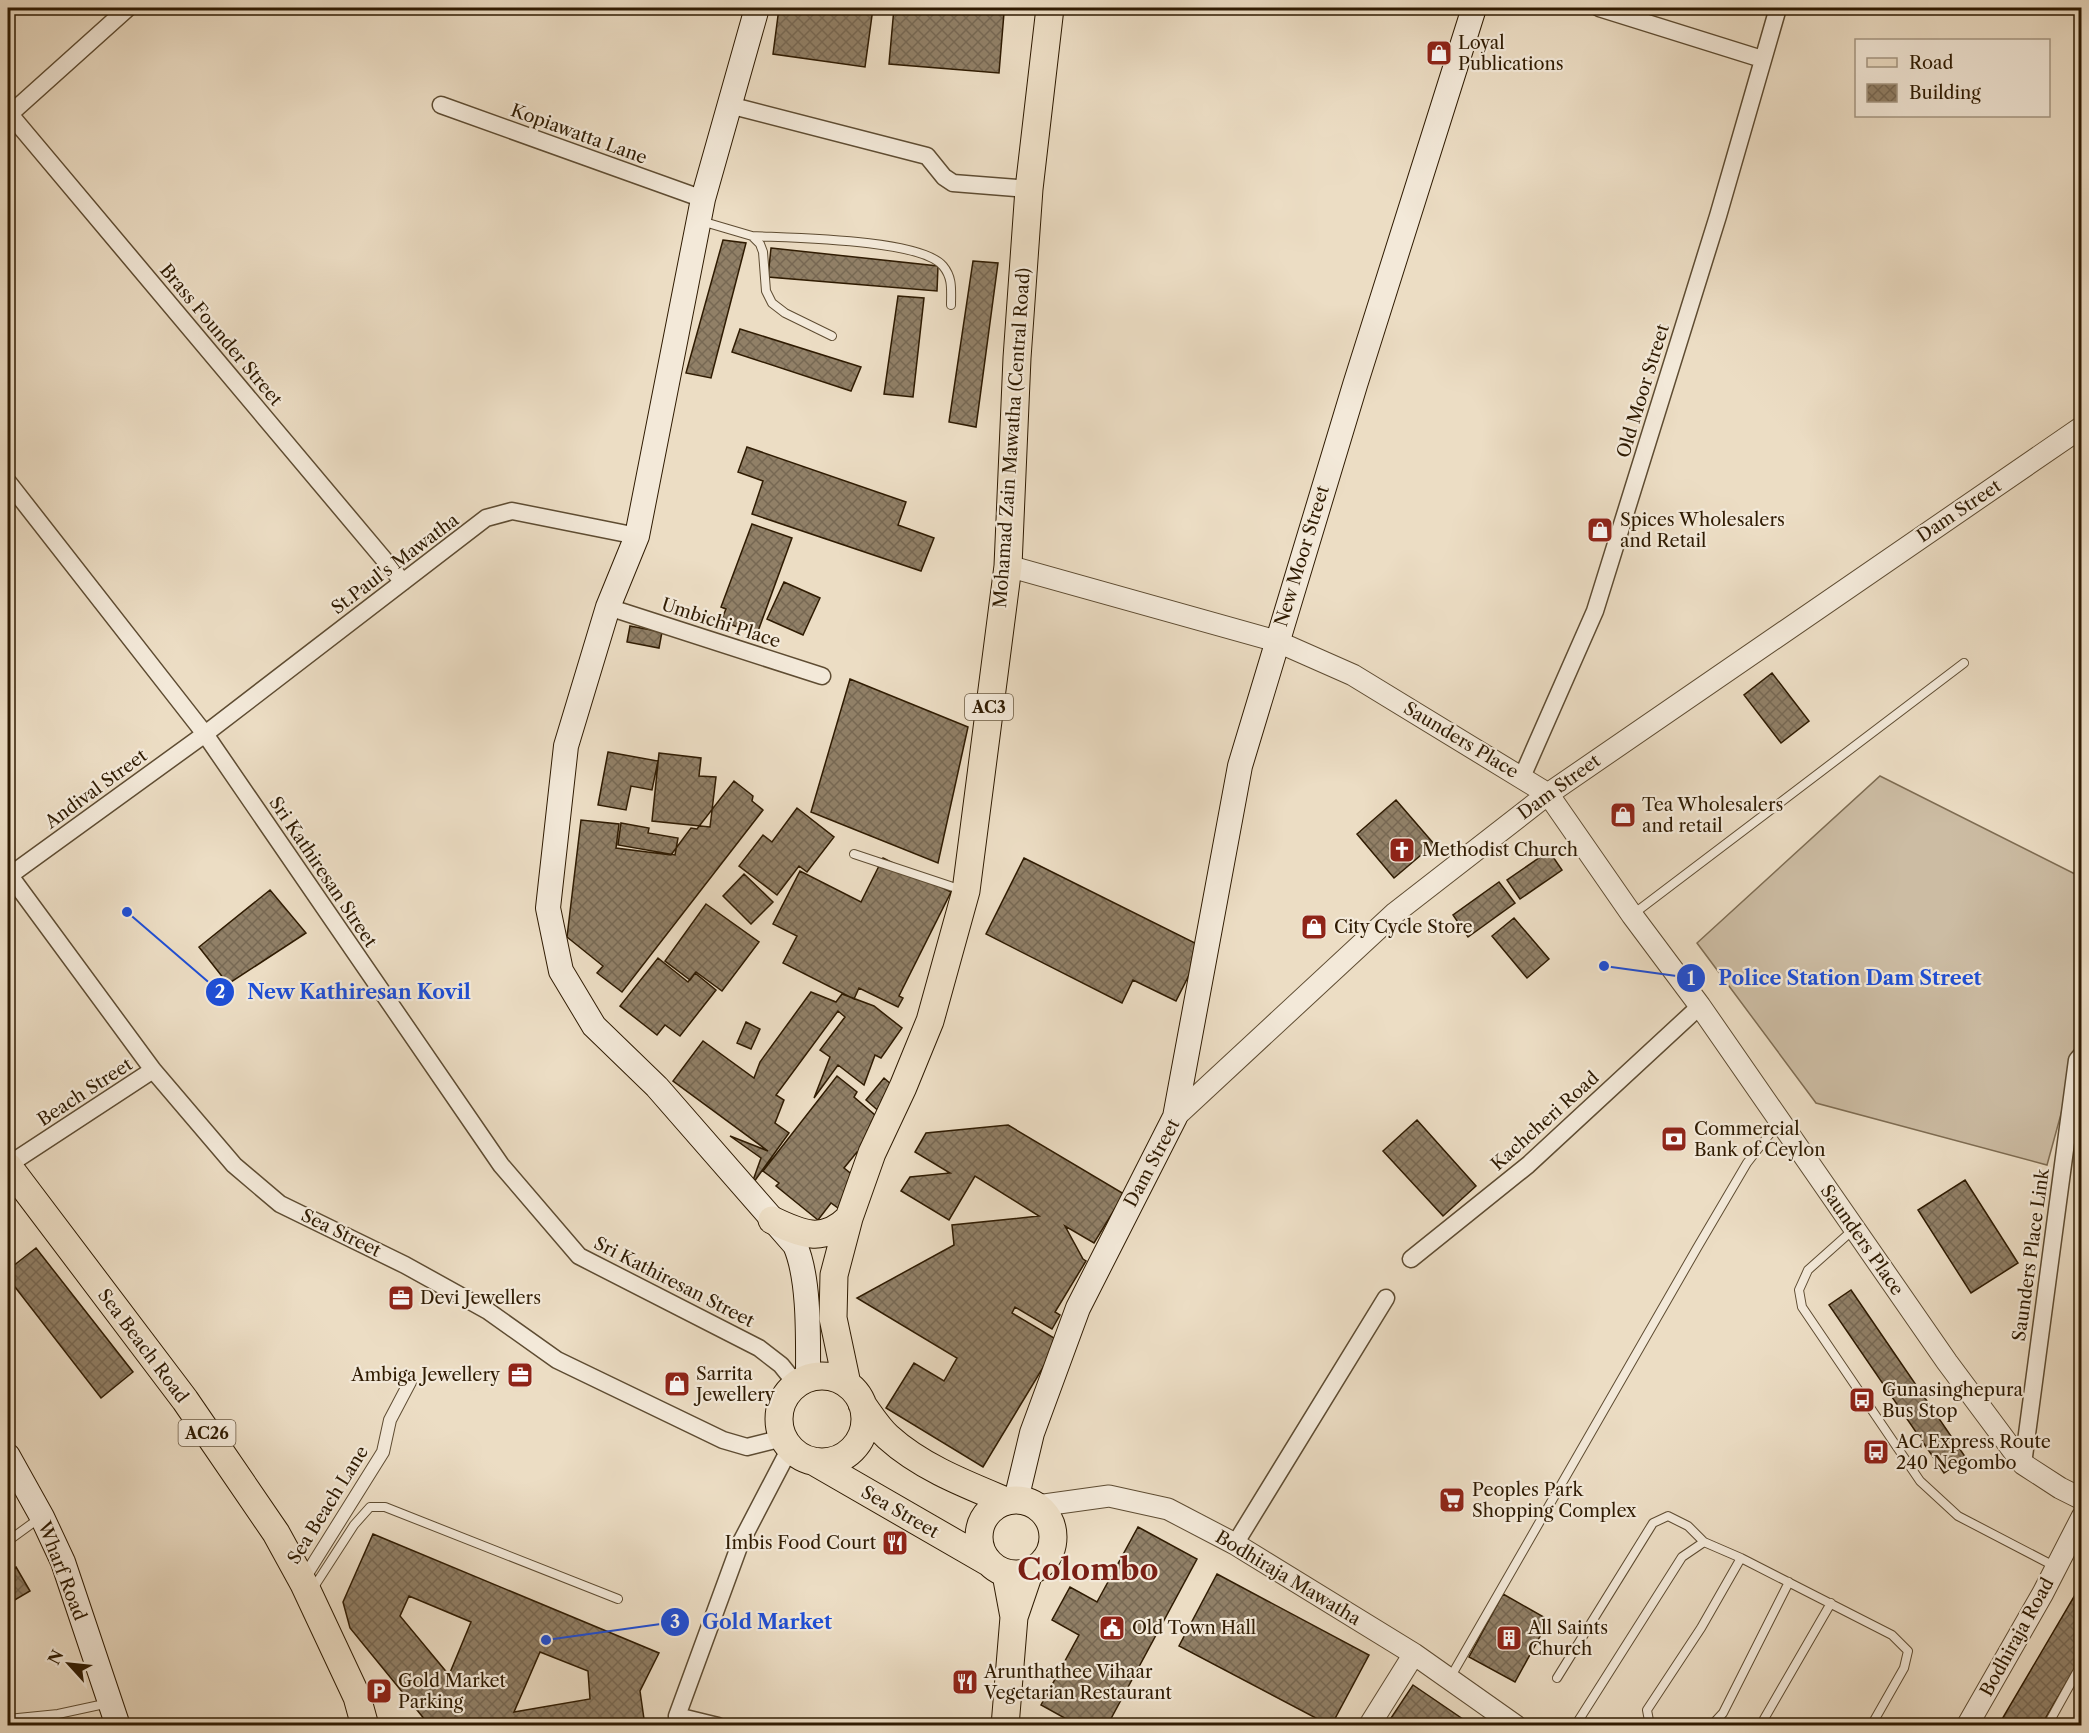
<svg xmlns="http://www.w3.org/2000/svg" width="2089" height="1733" font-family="'Libre Caslon Text',serif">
	<defs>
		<pattern id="building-cross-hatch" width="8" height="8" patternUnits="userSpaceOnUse" patternTransform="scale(1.5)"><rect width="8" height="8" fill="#918067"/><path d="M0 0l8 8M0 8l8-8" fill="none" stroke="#776853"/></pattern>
	</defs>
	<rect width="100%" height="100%" fill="#ecddc4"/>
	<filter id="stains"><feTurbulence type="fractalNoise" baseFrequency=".00333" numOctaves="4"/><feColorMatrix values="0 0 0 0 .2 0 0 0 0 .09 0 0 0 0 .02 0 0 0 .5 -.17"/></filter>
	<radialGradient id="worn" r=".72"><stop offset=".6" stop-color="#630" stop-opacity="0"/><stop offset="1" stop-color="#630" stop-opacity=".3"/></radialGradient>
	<path fill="#ccbca3" stroke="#7e6c52" stroke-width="1.5" d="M1880,776L2081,877V1041L2047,1165L1816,1103L1697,943Z"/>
	<path fill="url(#building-cross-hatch)" stroke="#2f1b02" stroke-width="1.5" fill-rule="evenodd" d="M779,8H873L865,67L773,54Z
		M894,8H944L1004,13L999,73L889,64Z
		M723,240L746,243L711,378L686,373Z
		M771,248L938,266L937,291L768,277Z
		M973,261L998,263L976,427L949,422Z
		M898,296L924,298L913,397L884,394Z
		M740,329L861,367L851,391L732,352Z
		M747,447L906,502L898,525L934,538L921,571L752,514L763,481L738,472Z
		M752,524L792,538L757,634L721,621L726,609L721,607Z
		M784,582L820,598L803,635L767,619Z
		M630,626L662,632L659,648L627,642Z
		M1772,673L1809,721L1781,743L1744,695Z
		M850,679L968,727L938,863L811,812Z
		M608,752L658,761L652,790L631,786L626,810L598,805Z
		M659,753L701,758L699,776L716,777L710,827L652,821Z
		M734,781L753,796L752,801L763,810L622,992L597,973L603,966L567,937L581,820L619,824L616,848L671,855L691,828L697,829Z
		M1396,800L1434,844L1394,878L1357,834Z
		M797,808L834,837L807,872L799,866L777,895L739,866L763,835L772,842Z
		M621,823L649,828L648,833L678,838L675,855L618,845Z
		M1549,851L1562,870L1520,899L1507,880Z
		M883,858L951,892L899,996L903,998L898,1007L859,988L854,999L783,963L797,936L773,924L800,871L861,902Z
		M1024,858L1203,947L1176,1001L1133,980L1122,1003L986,934Z
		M744,874L773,902L751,924L723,896Z
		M1499,882L1515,903L1468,937L1453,915Z
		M270,890L306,933L228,984L199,947Z
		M706,904L759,942L722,991L696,972L690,980L665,961Z
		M1514,918L1549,959L1527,978L1492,936Z
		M658,958L688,982L695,973L716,990L680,1036L665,1025L657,1035L620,1006Z
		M811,992L836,1002L842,994L874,1006L902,1028L881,1058L875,1055L864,1085L838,1065L814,1098L830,1057L820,1050L845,1017L838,1011L776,1095L784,1100L775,1123L789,1133L751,1186L761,1158L730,1136L768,1151L673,1081L703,1041L754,1078L760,1062Z
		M746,1022L760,1029L751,1049L737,1043Z
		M837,1076L857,1092L854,1097L882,1121L862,1156L857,1152L844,1168L859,1180L838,1208L831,1203L818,1220L776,1186L779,1183L763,1171Z
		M884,1078L900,1092L882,1114L866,1100Z
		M1417,1120L1476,1186L1443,1216L1383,1151Z
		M1008,1125L1124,1194L1094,1243L1065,1226L1083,1259L1086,1261L1055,1312L1060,1315L1052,1329L1015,1307L1012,1313L1059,1341L983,1467L886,1408L914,1363L944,1381L957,1358L857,1298L954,1245L952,1225L1039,1216L975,1176L949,1220L901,1191L910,1177L950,1173L915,1152L926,1133Z
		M1965,1180L2018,1263L1971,1293L1918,1210Z
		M36,1248L133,1372L101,1398L8,1278V1270Z
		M1851,1290L1966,1458L1944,1473L1829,1305Z
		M1138,1527L1197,1559L1107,1726H1079L1041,1705L1079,1635L1052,1620L1070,1587L1097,1602Z
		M373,1534L659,1653L640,1691L645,1726H430L350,1628L343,1602ZM409,1596L471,1622L449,1675L400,1616ZM540,1652L588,1671L590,1699L514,1712Z
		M16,1567L30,1591L8,1604V1572Z
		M1217,1574L1369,1655L1331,1726L1179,1646Z
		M2082,1583V1656L2041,1726H1998Z
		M1503,1594L1549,1620L1515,1682L1469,1657Z
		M1413,1685L1473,1726H1402L1391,1718Z"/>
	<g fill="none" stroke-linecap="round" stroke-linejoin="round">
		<g stroke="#5e4c32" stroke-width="10">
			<path id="service" d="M701,221L752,236L760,244L763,252L766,291L772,303L785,313L832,336
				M752,236C790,238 921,239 943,266C953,278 951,290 951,305
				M854,854L962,890
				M1632,915L1964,663
				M1854,1229L1808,1270L1799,1290L1802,1307L1920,1481L1958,1516L2056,1567
				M8,1541L41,1517
				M312,1590L354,1525L370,1507H385L618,1599
				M1450,1678L1697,1248L1747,1163L1779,1122
				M1557,1678L1653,1523L1668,1516L1688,1526L1704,1542
				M8,1719L58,1714L109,1703
				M1575,1726L1682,1557L1704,1542L1741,1558L1892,1635L1908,1651L1904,1668L1871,1726
				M1650,1726L1647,1710L1701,1628L1741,1558
				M1711,1726L1723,1713L1789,1582
				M1760,1726L1831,1603
				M2047,1726L2082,1663"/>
		</g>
		<g stroke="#5e4c32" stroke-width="14">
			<path id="pedestrian" d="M303,1580L383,1452L390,1420L410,1382"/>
		</g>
		<g stroke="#5e4c32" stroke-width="19">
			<path id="minor" d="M1599,8L1762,59
				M441,105L703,199
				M729,105L927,156L944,177L953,183L1029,189
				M8,112L403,582
				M10,114L128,8
				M8,482L205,734L501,1165L579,1256L759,1348L781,1365L797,1385
				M608,607L822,676
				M1522,777L1595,611L1718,216L1778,8
				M8,873L153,1070L234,1165L280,1204L405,1265L488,1311L557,1360L723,1440L747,1447L783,1438
				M9,876L205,734L486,518L512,511L637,536
				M8,1165L153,1070
				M1411,1259L1528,1165L1700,1006
				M2023,1464L2077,1060L2082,1054
				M1235,1544L1386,1298
				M677,1716L718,1726
				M677,1726V1716L740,1544L790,1448"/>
		</g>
		<g stroke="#5e4c32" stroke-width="23">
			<path id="tertiary" d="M1008,566L1276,641L1353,675L1548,794L1632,915L1700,1006L1947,1362L2023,1464L2060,1488L2082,1499
				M1175,1117L1395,913L1548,794L2082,427
				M1037,1506L1109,1496L1168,1509L1235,1544L1414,1654L1516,1726
				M1369,1726L1414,1654
				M1967,1726L2043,1593L2082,1517"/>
		</g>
		<g stroke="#2f1b02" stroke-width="26">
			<path id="secondary" d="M757,8L703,199L637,536L608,607L566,746L548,908L561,971L594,1026L657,1087L795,1245C810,1279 808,1340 808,1379
				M8,1456L42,1517L63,1562L118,1726
				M1016,1500L1032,1433L1078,1308L1175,1117L1240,766L1355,385L1474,8"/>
		</g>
		<g stroke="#2f1b02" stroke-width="29">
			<path id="primary" d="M8,1166L185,1400L276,1533L304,1584L357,1697L365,1726
				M772,1220C801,1234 823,1244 849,1218
				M779 1419a43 43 0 1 1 86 0a43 43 0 1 1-86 0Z
				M847,1384L833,1318L834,1275L849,1218L872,1153L903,1087L930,1021L966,891L1008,566L1017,358L1029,189L1050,8
				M862,1404C870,1415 878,1428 888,1437C921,1467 965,1484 1006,1501
				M813,1461L988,1562
				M979 1537a37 37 0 1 1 74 0a37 37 0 1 1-74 0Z
				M1006,1574L1014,1617L1029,1573
				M1005,1726L1014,1617"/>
		</g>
		<use href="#service" stroke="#f3e9d9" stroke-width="8"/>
		<use href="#pedestrian" stroke="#f3e9d9" stroke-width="12"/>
		<use href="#minor" stroke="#f3e9d9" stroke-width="16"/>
		<use href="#tertiary" stroke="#f3e9d9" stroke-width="21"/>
		<use href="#secondary" stroke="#f3e9d9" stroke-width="24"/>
		<use href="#primary" stroke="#ecddc4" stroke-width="27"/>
	</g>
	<defs>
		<g id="shop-square" transform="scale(1.35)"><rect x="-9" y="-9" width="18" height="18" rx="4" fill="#8f2418" stroke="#f3e9d9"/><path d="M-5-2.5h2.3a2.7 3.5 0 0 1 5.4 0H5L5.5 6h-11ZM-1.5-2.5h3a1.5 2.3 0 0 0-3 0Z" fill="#fff"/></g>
		<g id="church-square" transform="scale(1.35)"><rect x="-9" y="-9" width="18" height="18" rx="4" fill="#8f2418" stroke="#f3e9d9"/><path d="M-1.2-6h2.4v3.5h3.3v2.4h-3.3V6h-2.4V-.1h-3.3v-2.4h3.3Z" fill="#fff"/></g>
		<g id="bank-square" transform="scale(1.35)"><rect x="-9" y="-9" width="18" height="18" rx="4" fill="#8f2418" stroke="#f3e9d9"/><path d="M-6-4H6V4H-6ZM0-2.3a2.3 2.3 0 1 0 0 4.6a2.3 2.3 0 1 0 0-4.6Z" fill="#fff"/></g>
		<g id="office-square" transform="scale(1.35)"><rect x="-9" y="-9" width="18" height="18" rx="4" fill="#8f2418" stroke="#f3e9d9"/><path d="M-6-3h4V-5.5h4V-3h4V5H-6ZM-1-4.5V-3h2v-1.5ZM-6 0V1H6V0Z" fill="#fff"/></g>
		<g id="bus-square" transform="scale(1.35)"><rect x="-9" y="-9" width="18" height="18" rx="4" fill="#8f2418" stroke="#f3e9d9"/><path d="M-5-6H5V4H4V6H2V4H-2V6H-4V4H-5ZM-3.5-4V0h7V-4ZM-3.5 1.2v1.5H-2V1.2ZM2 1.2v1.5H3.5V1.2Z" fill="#fff"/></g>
		<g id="supermarket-square" transform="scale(1.35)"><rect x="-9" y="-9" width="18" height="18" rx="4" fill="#8f2418" stroke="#f3e9d9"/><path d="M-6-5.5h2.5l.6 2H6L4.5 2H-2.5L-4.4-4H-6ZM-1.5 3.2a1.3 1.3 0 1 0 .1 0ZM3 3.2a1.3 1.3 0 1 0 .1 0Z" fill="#fff"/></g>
		<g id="restaurant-square" transform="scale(1.35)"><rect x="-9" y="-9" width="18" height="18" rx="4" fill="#8f2418" stroke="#f3e9d9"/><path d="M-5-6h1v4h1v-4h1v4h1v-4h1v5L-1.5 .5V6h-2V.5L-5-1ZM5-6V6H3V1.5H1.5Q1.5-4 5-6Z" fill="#fff"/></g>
		<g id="civic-square" transform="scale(1.35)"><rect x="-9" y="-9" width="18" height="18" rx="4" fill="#8f2418" stroke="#f3e9d9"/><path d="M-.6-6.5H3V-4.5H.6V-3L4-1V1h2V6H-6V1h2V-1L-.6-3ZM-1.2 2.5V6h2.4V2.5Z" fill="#fff"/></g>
		<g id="building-square" transform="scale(1.35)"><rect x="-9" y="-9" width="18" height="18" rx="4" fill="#8f2418" stroke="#f3e9d9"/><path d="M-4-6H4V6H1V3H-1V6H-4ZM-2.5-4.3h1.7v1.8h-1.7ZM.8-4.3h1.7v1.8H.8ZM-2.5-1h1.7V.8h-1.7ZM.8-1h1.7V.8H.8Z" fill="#fff"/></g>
		<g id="parking-square" transform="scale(1.35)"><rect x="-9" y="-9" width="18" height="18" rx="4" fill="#8f2418" stroke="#f3e9d9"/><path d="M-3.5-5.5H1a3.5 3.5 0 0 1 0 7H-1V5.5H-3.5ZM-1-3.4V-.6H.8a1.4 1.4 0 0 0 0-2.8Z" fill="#fff"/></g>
	</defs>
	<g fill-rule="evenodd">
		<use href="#shop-square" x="1439" y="53"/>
		<use href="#shop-square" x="1600" y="530"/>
		<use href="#shop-square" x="1623" y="815"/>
		<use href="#church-square" x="1402" y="850"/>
		<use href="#shop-square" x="1314" y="927"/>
		<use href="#bank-square" x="1674" y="1139"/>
		<use href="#office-square" x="401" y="1298"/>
		<use href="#office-square" x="520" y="1375"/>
		<use href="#shop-square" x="677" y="1384"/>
		<use href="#bus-square" x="1862" y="1400"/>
		<use href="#bus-square" x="1876" y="1452"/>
		<use href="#supermarket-square" x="1452" y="1500"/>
		<use href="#restaurant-square" x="895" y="1543"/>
		<use href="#civic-square" x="1112" y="1628"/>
		<use href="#building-square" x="1509" y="1638"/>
		<use href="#restaurant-square" x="965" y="1682"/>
		<use href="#parking-square" x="379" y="1691"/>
	</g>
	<g text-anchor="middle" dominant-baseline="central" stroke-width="4.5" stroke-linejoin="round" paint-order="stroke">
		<g fill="#f3e9d9" stroke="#6a5942" stroke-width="1.5">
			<rect x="965" y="694" width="48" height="26" rx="4.5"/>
			<rect x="178.5" y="1420" width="57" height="26" rx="4.5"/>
		</g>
		<g font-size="16" font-weight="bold" fill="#2f1b02">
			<text x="989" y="707">AC3</text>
			<text x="207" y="1433">AC26</text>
		</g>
		<g font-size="18" fill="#2f1b02" stroke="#f3e9d9" text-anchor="start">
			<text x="1458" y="43">Loyal<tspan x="1458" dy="21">Publications</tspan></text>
			<text x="1620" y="520">Spices Wholesalers<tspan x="1620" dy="21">and Retail</tspan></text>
			<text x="1642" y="805">Tea Wholesalers<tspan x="1642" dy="21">and retail</tspan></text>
			<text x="1422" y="850">Methodist Church</text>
			<text x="1334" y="927">City Cycle Store</text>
			<text x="1694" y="1129">Commercial<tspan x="1694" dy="21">Bank of Ceylon</tspan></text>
			<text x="420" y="1298">Devi Jewellers</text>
			<text x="696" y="1374">Sarrita<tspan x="696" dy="21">Jewellery</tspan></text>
			<text x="500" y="1375" text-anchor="end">Ambiga Jewellery</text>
			<text x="1882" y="1390">Gunasinghepura<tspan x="1882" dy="21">Bus Stop</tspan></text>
			<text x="1896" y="1442">AC Express Route<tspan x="1896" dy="21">240 Negombo</tspan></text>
			<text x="1472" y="1490">Peoples Park<tspan x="1472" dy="21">Shopping Complex</tspan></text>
			<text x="876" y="1543" text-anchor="end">Imbis Food Court</text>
			<text x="1132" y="1628">Old Town Hall</text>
			<text x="1528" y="1628">All Saints<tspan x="1528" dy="21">Church</tspan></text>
			<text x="984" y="1672">Arunthathee Vihaar<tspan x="984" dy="21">Vegetarian Restaurant</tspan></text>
			<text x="398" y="1681">Gold Market<tspan x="398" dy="21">Parking</tspan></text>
		</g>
		<g font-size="18" fill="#2f1b02" stroke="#f3e9d9">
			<text transform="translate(579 134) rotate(20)">Kopiawatta Lane</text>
			<text transform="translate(221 335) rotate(50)">Brass Founder Street</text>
			<text transform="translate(1643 391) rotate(-73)">Old Moor Street</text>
			<text transform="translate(1012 438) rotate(-86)">Mohamad Zain Mawatha (Central Road)</text>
			<text transform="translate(1959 511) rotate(-34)">Dam Street</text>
			<text transform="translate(1302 556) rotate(-73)">New Moor Street</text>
			<text transform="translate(395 564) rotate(-37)">St.Paul's Mawatha</text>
			<text transform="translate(721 623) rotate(18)">Umbichi Place</text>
			<text transform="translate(1461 740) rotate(31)">Saunders Place</text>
			<text transform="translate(1559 787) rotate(-36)">Dam Street</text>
			<text transform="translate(96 789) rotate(-36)">Andival Street</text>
			<text transform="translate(323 872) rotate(56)">Sri Kathiresan Street</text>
			<text transform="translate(85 1092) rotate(-33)">Beach Street</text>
			<text transform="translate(1545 1121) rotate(-42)">Kachcheri Road</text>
			<text transform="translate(1152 1163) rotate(-62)">Dam Street</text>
			<text transform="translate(341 1233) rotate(26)">Sea Street</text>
			<text transform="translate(1862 1240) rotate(55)">Saunders Place</text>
			<text transform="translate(2031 1255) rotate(-82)">Saunders Place Link</text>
			<text transform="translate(674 1282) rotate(27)">Sri Kathiresan Street</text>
			<text transform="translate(143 1346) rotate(53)">Sea Beach Road</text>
			<text transform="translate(328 1505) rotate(-58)">Sea Beach Lane</text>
			<text transform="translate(900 1512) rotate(30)">Sea Street</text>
			<text transform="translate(62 1571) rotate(69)">Wharf Road</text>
			<text transform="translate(1288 1578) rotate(31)">Bodhiraja Mawatha</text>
			<text transform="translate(2017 1637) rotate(-61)">Bodhiraja Road</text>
		</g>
		<g font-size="30" font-weight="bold" fill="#7a1f14" stroke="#f3e9d9">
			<text x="1088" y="1569">Colombo</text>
		</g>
	</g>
	<path fill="none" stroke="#1d4ed8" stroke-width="2" d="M1604 966L1691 978M127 912L220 992M546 1640L675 1622"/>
	<g fill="#1d4ed8" stroke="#f3e9d9" stroke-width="2">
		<circle cx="1604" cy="966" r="6"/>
		<circle cx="127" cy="912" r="6"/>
		<circle cx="546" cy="1640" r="6"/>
		<circle cx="1691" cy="978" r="15"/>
		<circle cx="220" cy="992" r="15"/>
		<circle cx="675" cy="1622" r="15"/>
	</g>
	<g font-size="18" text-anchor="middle" font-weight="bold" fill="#fff">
		<text x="1691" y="985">1</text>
		<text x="220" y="998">2</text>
		<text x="675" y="1628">3</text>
	</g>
	<g font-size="20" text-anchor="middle" font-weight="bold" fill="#1d4ed8" stroke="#f3e9d9" stroke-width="4.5" stroke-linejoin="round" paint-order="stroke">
		<text x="1850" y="985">Police Station Dam Street</text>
		<text x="359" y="999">New Kathiresan Kovil</text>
		<text x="767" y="1629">Gold Market</text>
	</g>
	<rect width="2089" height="1733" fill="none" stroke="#ecddc4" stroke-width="30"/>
	<rect x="9" y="9" width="2071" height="1715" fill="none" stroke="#2f1b02" stroke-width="3"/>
	<rect x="15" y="15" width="2059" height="1703" fill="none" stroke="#2f1b02" stroke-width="1.5"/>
	<rect x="1855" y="39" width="195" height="78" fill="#f3e9d9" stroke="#a59783" stroke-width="1.5"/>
	<rect x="1867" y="58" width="30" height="9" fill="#ecddc4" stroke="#a59783" stroke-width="1.5"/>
	<text x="1909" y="69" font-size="18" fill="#2f1b02">Road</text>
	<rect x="1867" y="84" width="30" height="18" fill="url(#building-cross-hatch)" stroke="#a59783" stroke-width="1.5"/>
	<text x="1909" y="99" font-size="18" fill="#2f1b02">Building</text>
	<g transform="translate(69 1664) rotate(297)" stroke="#f3e9d9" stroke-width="4.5" paint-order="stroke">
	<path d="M0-4.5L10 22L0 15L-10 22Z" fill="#2f1b02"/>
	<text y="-9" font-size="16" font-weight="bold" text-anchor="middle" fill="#2f1b02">N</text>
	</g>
	<rect width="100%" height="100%" filter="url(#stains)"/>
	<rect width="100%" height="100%" fill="url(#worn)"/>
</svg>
